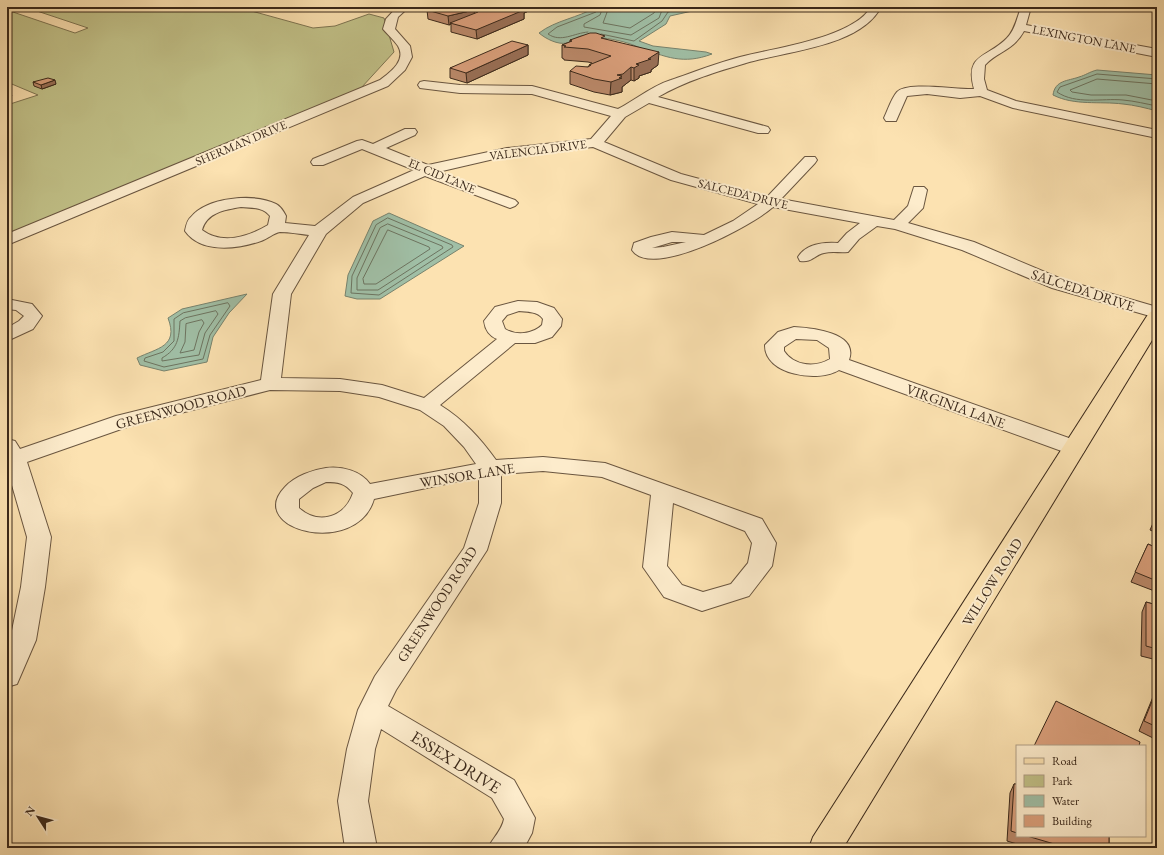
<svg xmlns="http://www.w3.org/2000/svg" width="1164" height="855" font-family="'EB Garamond',serif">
	<rect width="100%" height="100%" fill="#fce2b1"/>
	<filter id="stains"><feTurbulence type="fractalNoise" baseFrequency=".005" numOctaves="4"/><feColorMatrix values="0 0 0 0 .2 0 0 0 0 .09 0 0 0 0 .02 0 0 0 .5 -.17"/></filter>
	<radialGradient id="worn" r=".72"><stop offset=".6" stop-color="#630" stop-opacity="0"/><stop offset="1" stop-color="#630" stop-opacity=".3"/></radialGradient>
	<path fill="#c2c289" stroke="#7e7552" d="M25,7H237L313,28L335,26L369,14L384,18L394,52L361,88L7,234V105L38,95L7,82V10L75,33L88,28Z"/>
	<path fill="#a0bfa6" stroke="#77836e" d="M596,7H710L670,16L666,24L639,41L653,46L706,52L712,54C683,65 666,57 638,47C625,41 611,39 597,37C592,36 586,35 581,36C576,37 572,42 567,43C558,45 546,39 539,33C556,20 578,18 596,7Z
		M1097,70L1157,75V111C1146,108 1134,105 1123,104C1099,101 1075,106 1053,95C1055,80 1068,81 1079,77C1086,75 1089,72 1097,70Z
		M389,213L464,246L380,299H357L345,296L348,275L373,221Z
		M247,294L229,313L213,337L207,362L164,371L140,365L137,358C157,348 179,347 168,318L182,309Z"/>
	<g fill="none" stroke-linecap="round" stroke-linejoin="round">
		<path stroke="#6d7460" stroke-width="1" d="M603,7L600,15L584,24V27L631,35L659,18L662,10L667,7
			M609,7L603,23L630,28L654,13L657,7
			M588,32C574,33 561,43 548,34L557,27L596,12L598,7
			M601,34L634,41L662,21L668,12L688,7
			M1157,79L1097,74L1060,87L1057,92C1076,105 1102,98 1123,100C1135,101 1146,104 1157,106
			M1157,84L1097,79L1070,90L1072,92L1091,95H1126L1157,101
			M388,218L452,245L453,247L379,295L351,293L352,276L376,225Z
			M388,224L442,246L443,248L378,290H357V278L380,228Z
			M388,230L429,247L430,249L376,284H364L363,279Z
			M228,303L230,306L210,335L203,359L164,367L144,361L145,358L163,352L174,341V319L183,313Z
			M216,311L218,314L205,333L199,355L162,361V358C178,349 179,338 180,321L185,318Z
			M202,320L204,323L199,332L194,350L180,353L185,342L186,324Z"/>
		<g stroke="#6a5640" stroke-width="2">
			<path id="minor" d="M397,7H409L398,17L395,29L410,46L412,57L405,70L388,86L7,245V234L380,80C389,73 407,61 398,46C394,40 388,35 383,29L386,19Z
				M871,7H881C860,47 786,51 746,63C716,72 685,81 658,97L768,127L770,130L768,133H758L649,103L625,117L604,142L681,174L767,197L805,157H815L817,160L815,163L781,199L894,220L908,206L914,187H924L927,190L923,208L908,223L974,242L1064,280L1157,307V318L1052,288L962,250L895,229L877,226L859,239L848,252C840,253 832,251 824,253C814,255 812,263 800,261L798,257C806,244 823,242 838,243L847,233L860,223L773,207C753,225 652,280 632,250L634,243L651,237L672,232L704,235L733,221L758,204L671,180L593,147L507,156L438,172L515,200L518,203L515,206L510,208L425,176L363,203L326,234L291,294L281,378L340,379L382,385L424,398L497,339C489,336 485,329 484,321L495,307L518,301L537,302L554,308L562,319L561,326L552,337L535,343H515L440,405C464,420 480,438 496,460L543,457L605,463L762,519L776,543L772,566L749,596L702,611L664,597L643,567L651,495L602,477L543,471L501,474V503L487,550L396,690L388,706L514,780L535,818L532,833L524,848H488C493,838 502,830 504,819L492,798L381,729L375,749L368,801L377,848H345L338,801L347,749L358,710L375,676L464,548L479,503V477L374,499C357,558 244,530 285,487C295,476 312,470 326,468C342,466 361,471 370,484L476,464L464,447L444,426L420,410L379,397L340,391L270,390L130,426L27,462L51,537L45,587L36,640L17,684L7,687V646L10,640L21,587L27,537L7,468V439L15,441L20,449L116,416L261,380L273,294L309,235C300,234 289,232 280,232C274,233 267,239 261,241C238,249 201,254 185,231C186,226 187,220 191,217C207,197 254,193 276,204C280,206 284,212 286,216L285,223L315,226L353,197L414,170L362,149L323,165H313L311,162L313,159L357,141L362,140L373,144L405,129H415L417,132L415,135L386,148L428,165L507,148L591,139L611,116L532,94L460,93L420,88L418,85L420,82L424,81L460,85L532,86L618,109C635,100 652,86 671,80C694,72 717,63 740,57C774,48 853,38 871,7ZM241,207C252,208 263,207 270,216L268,225C248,237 222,245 202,230C207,212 225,210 241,207ZM672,242H686L663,247L652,248ZM519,311C527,312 538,311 543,319L542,325C533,334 516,336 505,329L502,321L507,315ZM326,482C338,482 345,483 353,493C345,517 319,526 299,508V499L313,488ZM673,503L745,531L752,543L748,563L731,584L703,592L682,585L667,566Z
				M1021,7H1031L1026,25L1157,49V57L1024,31C1013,51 998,51 985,65L984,79L987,90L1016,101L1157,130V138L1013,108L980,96L960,98L927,94L907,96L896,121H886L884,118C888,110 891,99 897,92C907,81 957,90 974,89C964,53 988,58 1007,38C1015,30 1017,18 1021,7Z
				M7,299L32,304L42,316L33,329L7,341V328L19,321L24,316L16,310L7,309Z
				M794,327C811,328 859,332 849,360L1083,443L1086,448L1083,453L1075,455L1067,453L839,370C819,383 764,375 765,345L778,332ZM796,339L817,340L829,348L830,359C815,368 794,366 784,351V347Z"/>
		</g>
		<g stroke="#3a281a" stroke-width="2">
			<path id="major" d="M1157,310V332L843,848H809L813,837L1147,316L1150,312Z"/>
		</g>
		<use href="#minor" fill="#fdeccc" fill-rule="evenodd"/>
		<use href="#major" fill="#fce2b1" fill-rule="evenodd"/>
	</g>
	<path fill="#bb896a" stroke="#3a281a" d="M432,7H538L524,13V19L477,39L451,32V24L449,25L428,19L427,10L432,9Z
		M605,39L658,65L651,70V72L639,76V78L634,81L631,80L622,87V92L610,95L594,92L570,84V71L588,67L589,66V65L592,63L588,62L564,60V59L562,58V45L570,42V40Z
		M528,45V55L467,83L450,78V68Z
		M33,82L56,84L42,89L34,86Z
		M1157,514V533L1150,530Z
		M1148,544L1157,548V592L1131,582Z
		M1146,602L1157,605V660L1141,656L1142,612Z
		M1157,687V740L1139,731Z
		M1014,784H1017V836H1109V848H1030L1007,841L1010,793Z"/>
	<path fill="#996f56" stroke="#3a281a" d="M516,7H538L524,13V19L477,39L476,30Z
		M474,10L475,19L450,23L451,24L449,25L448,16Z
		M528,45V55L467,83L466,73Z
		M659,52L658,65L651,70V72L639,76V78L634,81V68L636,64Z
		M631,67V80L622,87V92L610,95L611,82L617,75Z
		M55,80L56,84L42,89L41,85Z
		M10,93L12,96L7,98V94Z"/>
	<path fill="#da9f7b" stroke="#3a281a" d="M436,7H516L514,8L524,10L476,30L450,23L478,12L474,10L448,16L427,10Z
		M590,33H596L605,36L601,38L659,52L648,59H651L636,64L639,65L634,68L631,67L623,74L617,75L622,76L619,78H622L611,82L594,79L570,71L576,66L588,67L591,65H589L611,56L588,49L564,47L566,46L562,45L572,41L570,40Z
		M512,41L528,45L466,73L450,68Z
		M48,78L55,80L41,85L33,82Z
		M1157,514V522L1154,521Z
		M1148,544L1157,548V581L1135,572Z
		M1146,602L1157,605V649L1146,646Z
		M1157,689V727L1144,721Z
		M1056,701L1140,742L1139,746H1034Z
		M1014,784H1017V833L1011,831Z
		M1027,836H1109V848H1068Z"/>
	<g text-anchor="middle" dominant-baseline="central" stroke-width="4" stroke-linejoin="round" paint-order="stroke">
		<g font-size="12" fill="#3a281a" stroke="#fdeccc">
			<text transform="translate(1084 39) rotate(11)">LEXINGTON LANE</text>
			<text transform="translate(241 143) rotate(-23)">SHERMAN DRIVE</text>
			<text transform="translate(538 150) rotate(-7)">VALENCIA DRIVE</text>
			<text transform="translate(442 176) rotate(23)">EL CID LANE</text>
			<text transform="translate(743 194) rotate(14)">SALCEDA DRIVE</text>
		</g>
		<g font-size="14" fill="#3a281a" stroke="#fdeccc">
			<text transform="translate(1083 290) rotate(18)">SALCEDA DRIVE</text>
			<text transform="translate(956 406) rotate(20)">VIRGINIA LANE</text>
			<text transform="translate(181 407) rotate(-15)">GREENWOOD ROAD</text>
			<text transform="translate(467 475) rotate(-9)">WINSOR LANE</text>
			<text transform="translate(992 582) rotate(-58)">WILLOW ROAD</text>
			<text transform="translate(437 604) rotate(-57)">GREENWOOD ROAD</text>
		</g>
		<g font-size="17" fill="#3a281a" stroke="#fdeccc">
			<text transform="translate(456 762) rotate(32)">ESSEX DRIVE</text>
		</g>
	</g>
	<rect width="1164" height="855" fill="none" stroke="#fce2b1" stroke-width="24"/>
	<rect x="8" y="8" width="1148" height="839" fill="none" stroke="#3a281a" stroke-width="2"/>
	<rect x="12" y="12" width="1140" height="831" fill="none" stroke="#3a281a"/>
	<rect x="1016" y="745" width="130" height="92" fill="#fdeccc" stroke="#af9e85"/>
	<rect x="1024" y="758" width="20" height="6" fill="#fce2b1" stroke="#af9e85"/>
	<text x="1052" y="765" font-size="12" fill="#3a281a">Road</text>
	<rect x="1024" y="775" width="20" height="12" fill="#c2c289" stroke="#af9e85"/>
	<text x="1052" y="785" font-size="12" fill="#3a281a">Park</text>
	<rect x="1024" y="795" width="20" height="12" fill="#a0bfa6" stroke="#af9e85"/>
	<text x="1052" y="805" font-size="12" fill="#3a281a">Water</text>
	<rect x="1024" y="815" width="20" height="12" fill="#da9f7b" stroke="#af9e85"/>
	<text x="1052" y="825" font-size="12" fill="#3a281a">Building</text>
	<g transform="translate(38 817) rotate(306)" stroke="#fdeccc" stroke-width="3" paint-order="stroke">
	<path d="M0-3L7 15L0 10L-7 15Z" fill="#3a281a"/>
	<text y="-6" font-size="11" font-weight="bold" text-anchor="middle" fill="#3a281a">N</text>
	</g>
	<rect width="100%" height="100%" filter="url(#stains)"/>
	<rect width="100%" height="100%" fill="url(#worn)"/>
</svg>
